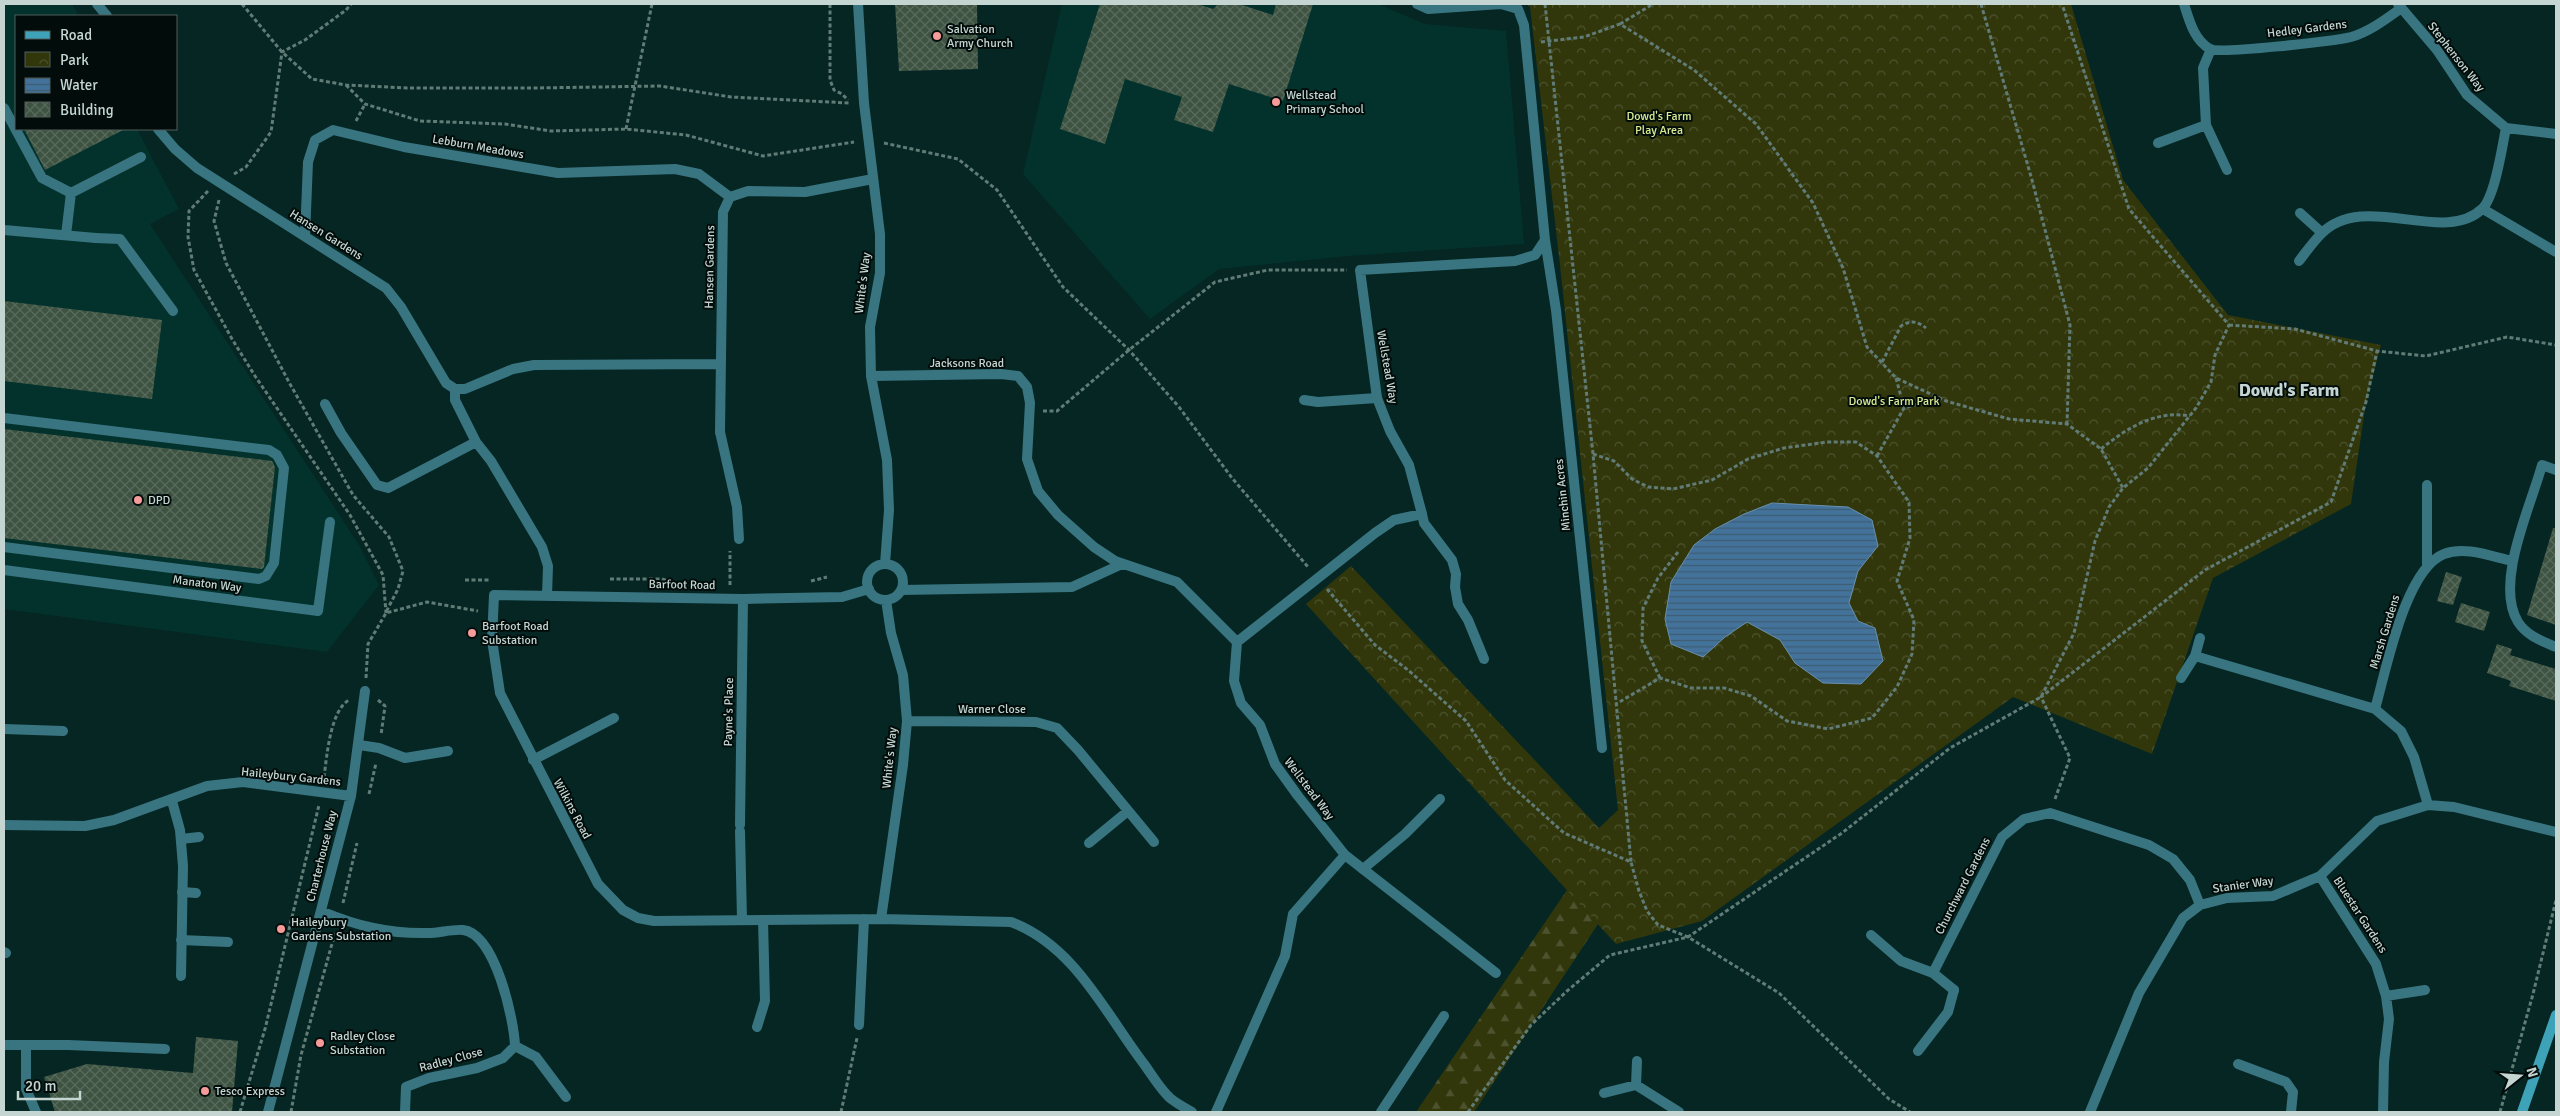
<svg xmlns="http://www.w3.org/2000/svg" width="2560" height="1116" font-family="Signika,sans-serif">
	<defs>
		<pattern id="forest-firs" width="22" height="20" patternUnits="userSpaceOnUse" patternTransform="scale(1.25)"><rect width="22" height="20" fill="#31370b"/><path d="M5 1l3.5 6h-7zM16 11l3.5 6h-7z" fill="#4d532e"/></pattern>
		<pattern id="park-crowns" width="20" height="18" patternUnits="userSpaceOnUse" patternTransform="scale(1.25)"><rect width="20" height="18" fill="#31370b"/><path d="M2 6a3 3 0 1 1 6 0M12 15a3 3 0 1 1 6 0" fill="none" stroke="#4d532e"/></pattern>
		<pattern id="water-rules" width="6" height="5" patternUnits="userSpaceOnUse" patternTransform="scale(1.25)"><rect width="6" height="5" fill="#43729b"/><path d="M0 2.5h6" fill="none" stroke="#3f5c72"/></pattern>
		<pattern id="building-cross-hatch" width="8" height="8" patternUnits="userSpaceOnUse" patternTransform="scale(1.25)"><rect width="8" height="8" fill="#3e5342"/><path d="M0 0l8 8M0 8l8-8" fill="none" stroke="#586b5c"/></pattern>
	</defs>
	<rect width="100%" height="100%" fill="#052622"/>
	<path fill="#03322c" d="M4,4H72L79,16H16V129H137L179,209L150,224L359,545L379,585L327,652L4,609Z
		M1062,4H1378L1425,24L1506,31L1524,244L1348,256L1219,269L1150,319L1023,174Z"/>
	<path fill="url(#forest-firs)" d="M1567,890L1598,924L1474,1112H1416Z"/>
	<path fill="url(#park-crowns)" d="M1527,4H2071L2123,180L2228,315L2381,345L2366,402L2351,504L2213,578L2152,754L2013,697L1702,921L1616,944L1306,604L1351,566L1599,828L1618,810L1560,265L1530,7Z"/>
	<path fill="url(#water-rules)" stroke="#6a90ac" d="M1772,503L1848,507L1872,520L1878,546L1858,571L1849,603L1858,621L1875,628L1883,661L1861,684L1823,683L1795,663L1780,640L1747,622L1725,637L1703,657L1671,644L1665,619L1671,582L1694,545L1715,529L1744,514Z"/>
	<path fill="url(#building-cross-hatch)" d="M895,4H977L978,69L899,71Z
		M1100,4H1197L1213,9L1218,4H1239L1273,15L1276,4H1313L1283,101L1229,84L1213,132L1174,120L1182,97L1125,79L1105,144L1060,129Z
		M24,129H125L45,170Z
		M4,301L162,320L152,399L4,381Z
		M4,429L272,461L275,467L264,567L262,569L4,538Z
		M2553,528H2556V625L2527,615Z
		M2446,572L2462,577L2453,605L2437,601Z
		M2461,603L2490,612L2484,631L2455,622Z
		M2497,644L2512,649L2510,655L2556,669V701L2509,686L2511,681L2487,673Z
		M196,1037L238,1041L232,1112H55L44,1077L87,1064L193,1073Z"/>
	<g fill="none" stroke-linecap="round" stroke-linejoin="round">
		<path stroke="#617b77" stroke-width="3" stroke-dasharray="4 2.5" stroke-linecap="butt" d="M242,4L282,52L312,79L346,85L407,88H536L660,86L731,97L849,103
			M830,4V80L834,90L842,94L848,100
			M1545,4L1593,454L1631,862
			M1981,4L2032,180L2070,325L2067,424
			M1620,24L1653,4
			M1541,42L1584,37L1620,24L1694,70L1756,124L1813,203L1843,268L1867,347L1896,378L1946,401L2009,419L2067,424L2101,449L2123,488
			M346,85L365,104L420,121L505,124L551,131L626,129L686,135L763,156L854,142
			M356,121L365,104
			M626,129L652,4
			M884,143L958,159L997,190L1063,287L1129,350L1179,407L1232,478L1308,567
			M234,174L246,167L271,132L282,52L305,40L346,10L351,4
			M208,191L189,211L188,237L194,270L232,339L255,376L350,515L383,575L386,613
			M219,200L214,221L226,263L290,384L353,495L389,537L403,571L398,589L386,612
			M2229,325L2295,329L2377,351L2426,356L2507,337L2556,345
			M1882,362L1901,326C1911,320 1917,321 1926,328
			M1896,378L1904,408
			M1043,411H1057L1129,350L1215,282L1268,270H1347
			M2101,449C2127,428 2155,410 2190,416
			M1593,454L1614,461L1632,479L1648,487L1673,489L1712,480L1748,459L1784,448L1827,442H1856L1877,456L1909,502L1910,538L1897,581L1914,620L1912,654L1897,687L1872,718L1828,729L1787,721L1751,696L1724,688H1691L1660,678L1616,704
			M1877,456L1904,408L1938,398
			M610,579H662L668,581
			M465,580H489
			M811,581L827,577
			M730,585V551
			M1327,589L1375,645L1408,670L1466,721L1505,780L1564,833L1631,862L1639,891L1647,911L1658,925L1688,937L1779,993L1889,1099L1910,1112
			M366,678L368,644L386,613L427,602L478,611
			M1660,678L1642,641L1643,608L1658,578L1678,552
			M378,700L385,706L381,735
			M324,777C327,756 330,711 349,700
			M369,794L376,763
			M2055,799L2070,758L2041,697L2205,570L2331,502L2366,402L2377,351
			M343,903L357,843
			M240,1112L265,1029L319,805
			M291,1112L301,1055L335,933
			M841,1112L857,1038
			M1468,1112L1531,1025L1567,991L1610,955L1688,937L1842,833L1950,748L2041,697L2074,633L2095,541L2109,507L2123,488L2148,468L2196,408L2211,382L2215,355L2229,325L2129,209L2062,4
			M2500,1112L2533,994L2556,900"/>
		<path stroke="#397481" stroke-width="10" d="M4,108L42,178L71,193L141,157
			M66,235L71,193
			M96,238L120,239L173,311
			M1304,400L1318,402L1377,398
			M4,418L269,450L277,455L284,468L274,563L266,576L259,579L4,547
			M720,432L737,507L739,539
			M1422,514L1424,523L1452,560L1456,574L1455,587L1458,604L1468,620L1484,659
			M359,745L379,748L405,758L448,751
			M533,760L614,718
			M181,839L199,837
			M1363,869L1405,834L1440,799
			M182,892L196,893
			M757,1027L765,1001L763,920
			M68,1045L165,1049
			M515,1046L536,1057L566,1097
			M1918,1051L1948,1012L1954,990
			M2238,1064L2286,1082L2293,1092L2291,1112
			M1381,1112L1444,1016"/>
		<path stroke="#397481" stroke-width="10" d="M97,4L107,16
			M858,4L864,103L880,234V273L870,327L871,376L887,460L889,510L885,564
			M1417,4L1428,9L1501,4L1518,9L1524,25L1545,240L1556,310L1602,748
			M2184,4C2189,20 2194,40 2210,49C2220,54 2335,41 2351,37C2369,32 2386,19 2400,9
			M2398,4L2437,50L2467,95L2506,128L2556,134
			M2211,49L2203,68L2206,125L2227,170
			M158,129L175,149L197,168L386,288L401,307L446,383L455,389H465L513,369L534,365L721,364
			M2158,143L2206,125
			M2483,209L2556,252
			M2300,213L2321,232
			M4,230L96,238
			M305,236L308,162L315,140L333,130L404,147L558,173L675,169L699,174L730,197
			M2299,261C2306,252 2313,242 2321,234C2364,190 2443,246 2482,209C2495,197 2502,147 2506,128
			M871,376L1001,374L1018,376L1027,387L1030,403L1027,459L1038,491L1058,515L1094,547L1115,561L1177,582L1237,642
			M455,389V400L476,442L491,461L542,547L548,566L547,596
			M325,404L341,433L377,485L388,488L476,442
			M720,432L723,212L730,197L748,191L805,192L873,179
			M2556,470L2542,465C2531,506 2494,583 2518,622C2527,636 2542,641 2556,647
			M867 582a18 18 0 1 1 36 0a18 18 0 1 1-36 0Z
			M2427,565V485
			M4,570L318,611L330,522
			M869,589L842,597L743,599L494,595L492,640L500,693L598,884L623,910L638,918L654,921L881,919L1011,922C1075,946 1105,1013 1144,1064C1152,1075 1160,1089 1170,1098C1176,1103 1185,1108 1192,1112
			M901,590L1072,587L1122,564
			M2195,656L2375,709L2401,731L2414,757L2428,805
			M2181,678L2195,656L2200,638
			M2375,709C2386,671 2405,569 2444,554C2465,546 2490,556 2512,561
			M907,721L1036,722L1057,728L1078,750L1154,842
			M4,729L63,731
			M172,801L180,830L183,866L181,976
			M4,825L85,826L114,820L207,786L243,782L351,796
			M740,825L743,599
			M740,831L742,920
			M1089,843L1128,811
			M2320,876L2376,964L2386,996L2389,1019L2384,1062L2383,1112
			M321,911C357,926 389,934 428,933C439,933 452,929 463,930C495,933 514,1019 515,1046L503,1058L477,1068L429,1078L406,1087L405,1112
			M881,919L903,765L907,721L903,675L891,633L886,600
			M1871,935L1901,961L1933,973L1954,990
			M181,940L228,942
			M4,952L6,953
			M1496,973L1345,855L1298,796L1275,764L1260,725L1241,703L1234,681L1237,642L1375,533L1394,520L1422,514L1409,465L1390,431L1377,398L1360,270L1515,261L1535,255L1545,240
			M1933,973L2002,837L2024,819L2050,813L2149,845L2173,859L2190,880L2200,905
			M2386,996L2425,990
			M859,1025L864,919
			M4,1045H68
			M26,1046V1089L36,1112
			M1637,1061L1636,1085L1679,1112
			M1604,1093L1636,1085
			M268,1112L351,796L365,691
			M1216,1112L1285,956L1293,914L1345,855
			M2090,1112L2139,993L2183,918L2200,905L2227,898L2273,896L2320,876L2377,821L2428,805L2454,807L2556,832"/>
		<path stroke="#3ea3b8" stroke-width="10" d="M2522,1112L2556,1015"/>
	</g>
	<g fill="#f59b9a" stroke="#020d0b" stroke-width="2">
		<circle cx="937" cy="36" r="5"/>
		<circle cx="1276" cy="102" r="5"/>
		<circle cx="138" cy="500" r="5"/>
		<circle cx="472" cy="633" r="5"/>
		<circle cx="281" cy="929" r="5"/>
		<circle cx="320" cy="1043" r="5"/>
		<circle cx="205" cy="1091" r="5"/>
	</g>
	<g text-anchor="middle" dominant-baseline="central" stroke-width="4" stroke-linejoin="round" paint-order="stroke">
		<g font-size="12" fill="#c5d6d2" stroke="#020d0b" text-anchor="start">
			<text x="947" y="29">Salvation<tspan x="947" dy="14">Army Church</tspan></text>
			<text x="1286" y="95">Wellstead<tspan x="1286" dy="14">Primary School</tspan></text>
			<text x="148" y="500">DPD</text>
			<text x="482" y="626">Barfoot Road<tspan x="482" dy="14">Substation</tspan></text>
			<text x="291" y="922">Haileybury<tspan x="291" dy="14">Gardens Substation</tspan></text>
			<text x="330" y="1036">Radley Close<tspan x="330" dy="14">Substation</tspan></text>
			<text x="215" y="1091">Tesco Express</text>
		</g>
		<g font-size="12" fill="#c5d6d2" stroke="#020d0b">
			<text transform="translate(2307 29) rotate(-7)">Hedley Gardens</text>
			<text transform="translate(2456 57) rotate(52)">Stephenson Way</text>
			<text transform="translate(478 147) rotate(10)">Lebburn Meadows</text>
			<text transform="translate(326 235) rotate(32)">Hansen Gardens</text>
			<text transform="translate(710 267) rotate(-89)">Hansen Gardens</text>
			<text transform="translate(863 283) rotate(-83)">White's Way</text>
			<text x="967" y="363">Jacksons Road</text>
			<text transform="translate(1387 367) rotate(80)">Wellstead Way</text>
			<text transform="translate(1563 495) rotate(-96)">Minchin Acres</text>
			<text transform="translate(207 584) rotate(7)">Manaton Way</text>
			<text transform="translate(682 585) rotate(1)">Barfoot Road</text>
			<text transform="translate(2385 632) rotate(-73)">Marsh Gardens</text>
			<text x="992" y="709">Warner Close</text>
			<text transform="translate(729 712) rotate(-89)">Payne's Place</text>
			<text transform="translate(890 758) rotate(-84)">White's Way</text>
			<text transform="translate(291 777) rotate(6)">Haileybury Gardens</text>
			<text transform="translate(1309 789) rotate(53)">Wellstead Way</text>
			<text transform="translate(572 809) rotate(62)">Wilkins Road</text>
			<text transform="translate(322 856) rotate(-76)">Charterhouse Way</text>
			<text transform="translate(2243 885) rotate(-8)">Stanier Way</text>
			<text transform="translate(1963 886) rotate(-63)">Churchward Gardens</text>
			<text transform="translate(2360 915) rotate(57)">Bluestar Gardens</text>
			<text transform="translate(451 1060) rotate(-15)">Radley Close</text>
		</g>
		<g font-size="12" fill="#daea93" stroke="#020d0b">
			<text x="1659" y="116">Dowd's Farm<tspan x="1659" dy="14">Play Area</tspan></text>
			<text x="1894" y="401">Dowd's Farm Park</text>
		</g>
		<g font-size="18" font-weight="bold" fill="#c5d6d2" stroke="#020d0b">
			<text x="2289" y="390">Dowd's Farm</text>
		</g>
	</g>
	<rect width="2560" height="1116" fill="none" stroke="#c5d6d2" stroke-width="10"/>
	<rect x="15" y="15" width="162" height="115" fill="#020d0b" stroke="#505d5b"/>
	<rect x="25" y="31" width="25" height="8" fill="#3ea3b8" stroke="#505d5b"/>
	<text x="60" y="40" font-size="15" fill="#c5d6d2">Road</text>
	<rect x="25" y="52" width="25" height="15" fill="url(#park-crowns)" stroke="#505d5b"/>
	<text x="60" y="65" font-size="15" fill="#c5d6d2">Park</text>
	<rect x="25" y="78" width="25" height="15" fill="url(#water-rules)" stroke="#505d5b"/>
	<text x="60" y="90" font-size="15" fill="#c5d6d2">Water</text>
	<rect x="25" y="102" width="25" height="15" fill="url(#building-cross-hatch)" stroke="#505d5b"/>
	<text x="60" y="115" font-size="15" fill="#c5d6d2">Building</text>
	<g transform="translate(2520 1076) rotate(73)" stroke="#020d0b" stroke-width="4" paint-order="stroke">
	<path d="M0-4L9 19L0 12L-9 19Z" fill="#c5d6d2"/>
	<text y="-8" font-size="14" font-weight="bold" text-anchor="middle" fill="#c5d6d2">N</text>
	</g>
	<path d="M18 1091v8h62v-8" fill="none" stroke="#c5d6d2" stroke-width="2.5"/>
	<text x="25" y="1091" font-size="15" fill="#c5d6d2" stroke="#020d0b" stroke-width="4" paint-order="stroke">20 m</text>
</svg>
